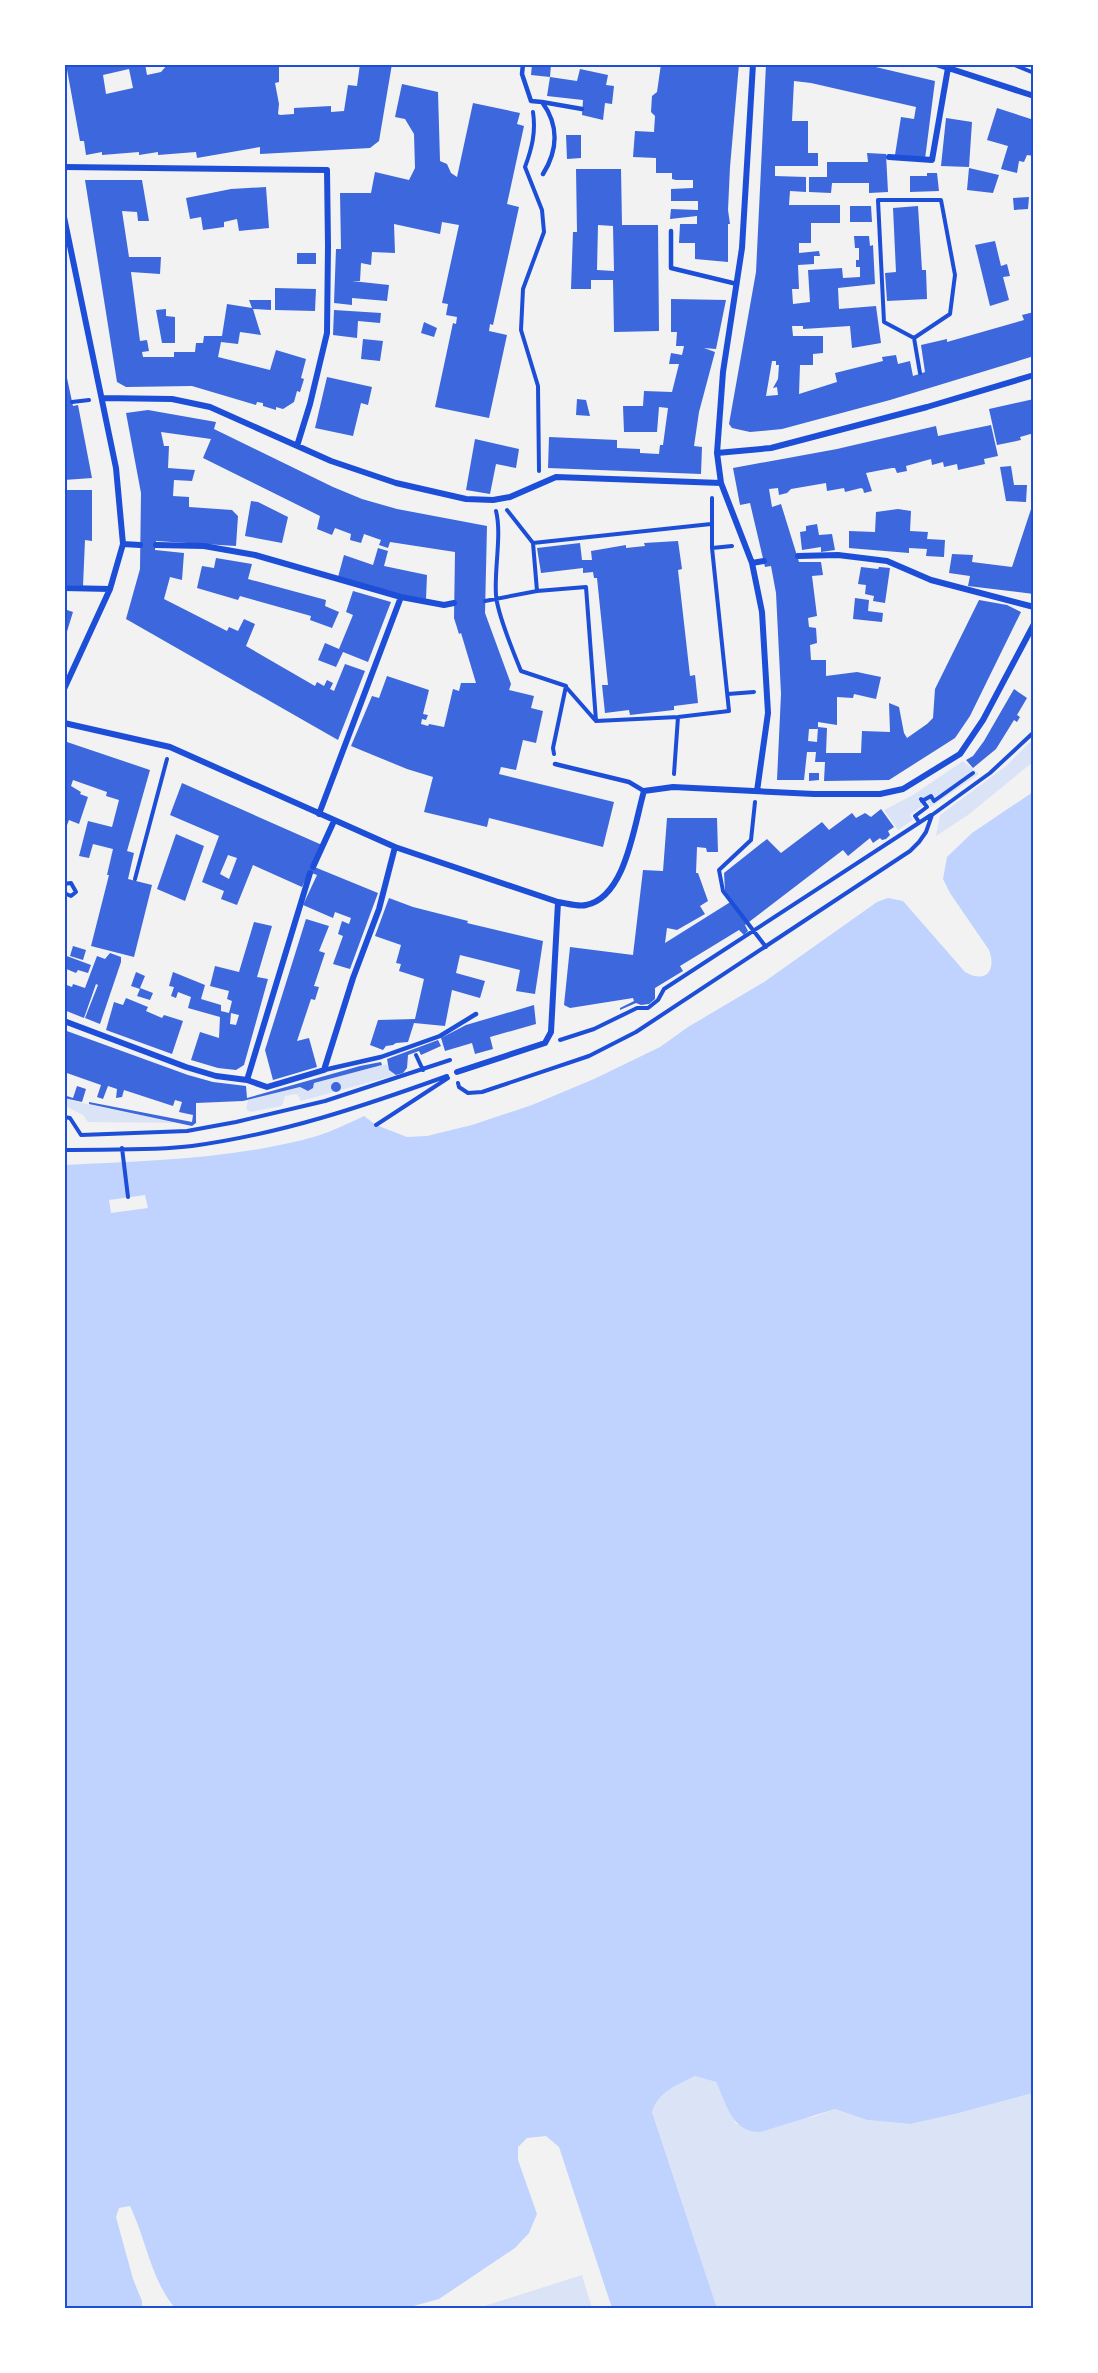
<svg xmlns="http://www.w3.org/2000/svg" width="1098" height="2373" font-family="Raleway,sans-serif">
	<rect width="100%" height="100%" fill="#f2f2f2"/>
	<path fill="#dbe4f7" d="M1033,739V762L968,815L936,836L940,815L1006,766Z
		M963,761L979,774L931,807L927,802L910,815L913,820L898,830L884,810L913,795Z
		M387,1064L389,1070L396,1075L301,1101L297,1094L285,1096L282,1106L250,1112L246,1109L248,1100L300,1087L308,1091L313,1088L314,1083Z
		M65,1098L73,1101L176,1123L88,1122L83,1115L65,1106Z
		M695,2076L716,2082L736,2124L813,2117L835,2109L867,2120L910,2124L955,2114L1033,2093V2308H717L652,2112C659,2091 676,2086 695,2076Z
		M582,2275L592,2308H478Z"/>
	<path fill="#bfd3fe" d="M1033,792V2093L955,2114L910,2124L867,2120L835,2109L760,2132C731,2132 727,2104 716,2082L695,2076C676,2086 659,2091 652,2112L717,2308H612L559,2147L546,2136L527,2138L518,2147V2160L537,2214L529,2233L515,2248L439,2299L406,2308H175C151,2280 146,2239 130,2206L119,2208L116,2217L133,2279L142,2301V2308H65V1165C147,1161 237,1159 317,1136C333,1131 349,1123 364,1116L376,1125L407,1137L427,1136L472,1125L532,1105L594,1079L660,1047L688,1027L764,982L877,902L888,898L903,901L965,972C985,984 997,971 989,950L950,893L943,879L947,857L972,833Z"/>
	<path fill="#f2f2f2" d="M145,1195L148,1208L111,1213L109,1200Z"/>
	<path fill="#3d67dc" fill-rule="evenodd" d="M66,64H145L147,75L161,72L168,64H279V82L275,83L279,104L278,114L280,115L294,114V108L331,106V112L344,111L348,85L357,86L360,64H392L379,141L370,148L260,154V147L197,158L196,152L158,155V152L139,155V152L102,155V152L86,155L84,141H80ZM129,69L133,88L106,94L103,75Z
		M532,64H551L550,77L531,75Z
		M661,64H739L730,167L728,210L730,224H728V262L695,259V243H679L680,224H697V216L670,219L671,209L698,210V201H671V189L693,188V180H676L672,179V173H656V158L633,157L635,131L654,132L655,116L651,112L652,96L657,92Z
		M766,64H863L935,81L925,159L895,155L901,117L914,119L916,107L811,83L794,81L792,121H808V153H818V166H775V176L806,177V192L790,191L789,205H840V223H811V243H799V253L819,251L820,256H814V264L798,265L799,289H792L793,304L810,302L808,270L842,268L843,278L860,277V267H856V260H859V248H855L854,236H869L870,246L873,245L875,284L838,288L839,309L876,306L881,343L852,348L850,326L803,329V326H792L793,336H823V353L813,354V365H800L799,394L837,382L835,373L883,361L882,357L896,355L898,364L910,361L913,376L925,372L921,345L947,339V342L1024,320L1022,315L1034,312V356L890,400L782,429L750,432L732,428L729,424L756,272ZM772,361H776V365H779L778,379L773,388L777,387L778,395L766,396Z
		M580,69L608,75L606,85L614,86L612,104L605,103L603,120L582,115L583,100L547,96L550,77L577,81Z
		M402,84L438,92L440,161L447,164L451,173L457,177L473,103L520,113L517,124L524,126L507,204L519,207L493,325L490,324L489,331L507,335L489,418L435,407L453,323L456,324L457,317L446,315L448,304L442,303L459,225L442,222L440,234L394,224L395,253L372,252L371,265L361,263L360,281H352L389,285L387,301L352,298V305L334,303L336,249H341L340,193H371L375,172L409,180L415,168L414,134L405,119L395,117Z
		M997,108L1034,120V156L1027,155L1024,162L1019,161L1017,173L1001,169L1008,146L987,140Z
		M946,118L972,122L969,167L941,166Z
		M566,135H581V158L567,159Z
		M867,153L886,154L888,192L869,193V183H832L831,193L809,192V177H827V162H868Z
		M969,168L999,175L993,193L967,190Z
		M576,169H621L622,225H658L659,331L614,332L613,280H591V289H571L573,232H577ZM598,225L613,226L614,271L597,270Z
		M927,173H937L939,191L910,192V176H927Z
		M85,180H142L149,221H138L137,212L122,211L129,257H161L160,274L131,272L140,341L147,340L149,351L142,352L143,357H174V352H195L196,343H203L204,336H222L227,304L252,308L249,300H271V310L253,309L261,335L240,332L238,344L221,342L218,357L270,370L276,350L306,359L301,378L304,379L300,392L297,391L294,402L283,409L276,407V410L263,406V403L257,402L256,405L192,386L126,387L117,382Z
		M266,187L269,228L239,231L237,219L224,222V227L203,230L201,217L190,219L186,198L231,189Z
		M1029,197L1028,209L1014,210L1013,198Z
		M850,206H871L872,222H850Z
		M918,206L922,270H926L927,299L887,301L885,273L896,272L893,208Z
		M995,241L1001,266L1007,264L1010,276L1003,277L1009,300L990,306L975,245Z
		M297,253H316V264H297Z
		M275,288L316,289L315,311L275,310Z
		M671,299L726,300L716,349L704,348L715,352L699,412L694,446L702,447L701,474L548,468L549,437L617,440V448L640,449V453L659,454L660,445H663L668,408L659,407L657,432H624L623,406H643L644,391L672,392L679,364H669L671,353L682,355L684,346H676L677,332H671Z
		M166,309V316L175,317V343H162L156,310Z
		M334,310L381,313L380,323L358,321L357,338L333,335Z
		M424,322L437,328L434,337L421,333Z
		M363,339L383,341L380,361L361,359Z
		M64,364L73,406L78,405L92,478L64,480Z
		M327,377L372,387L368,405L361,403L353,436L315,428Z
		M577,399L586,400L590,416L576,415Z
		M1034,399V433L1020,437L1021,440L997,445L989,409Z
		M148,410L216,422L214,429L333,487L362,499L397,509L487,526L485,613L511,684L509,690L534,696L531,708L543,711L536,743L523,740L516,770L501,767L499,774L614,802L603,847L489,818L487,827L424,812L433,777L407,769L351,746L372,696L379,698L387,676L429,690L423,714L428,715L426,720L422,719L421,724L428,726L429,724L444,727L453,689L459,691L461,683H476L461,633L459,634L454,618L455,552L390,542L388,548L379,545L381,540L364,534L361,543L350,540L351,534L335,528L332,535L317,529L320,516L203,458L211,439L161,432L164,446H169L168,468L195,470L192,481L174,480L173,496L189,497V507L232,510L238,516L236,546L156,541L155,550L184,553L182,580L170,577L164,599L227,631L229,627L238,631L244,619L255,624L246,646L315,686L317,682L324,686L327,680L333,683L330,689L334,691L345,664L365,671L338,740L126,619L140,569L141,493L126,413Z
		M991,425L998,456L984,459L985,464L958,470L957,464L944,467L943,462L932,465L931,459L906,466L907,471L897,473L895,468H892L866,473L872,491L864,493L863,489L861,488L845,492L844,488L827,491L826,483L791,489L787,493L779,495L778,488L769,489L772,507L781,504L799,562H821L823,575L812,576L817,616L808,618L809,627L816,628L817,643L810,645L811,660H826V676L857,672L881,677L876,699L854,694L853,698L837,697V725L818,722V729H809L808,741L817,742L818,727L827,728L826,753H861L862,731L890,732L889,703L899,707L904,733L907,738L927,724L933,718L935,689L979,600L1007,605L1021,612L970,716L955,738L889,780L824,781L825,762H815L816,752H807L804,780H777L781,694L776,593L771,566L765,567L750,503L740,505L733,468L837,449L936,426L938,436Z
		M475,439L519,449L516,468L496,464L490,494L466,490Z
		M1011,466L1014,485H1027L1026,502L1006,501L1000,467Z
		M64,490H92V541L85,540L83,586L64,585Z
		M1034,500V594L968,586L970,576L949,573L952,554L973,555L972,562L1012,567Z
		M251,501L258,502L288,517L282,543L245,536Z
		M898,509L911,511L910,531L928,532L927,539L945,540L944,557L926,556L927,549L909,548V553L849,548V531L875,532L876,512Z
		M817,524L819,535L832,534L835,550L821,552V547L802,550L800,532L806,531V526Z
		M678,541L682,569L678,570L690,676L695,675L698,703L674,706V710L630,715L629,710L605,713L602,685H608L597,578H594L593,572L583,573V568L541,573L537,548L580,543L582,560H592L591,551L626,545V548L645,546L644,543Z
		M378,548L388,551L384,566L427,575L426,599L393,593L338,577L344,555L373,565Z
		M216,558L252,564L248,579L326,600L325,606L339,612L332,628L310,620L311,616L240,596L238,600L197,588L202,566L214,568Z
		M861,567L878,569L879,567L890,568L885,603L873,601L874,596L865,594L866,585L858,584Z
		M353,591L391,602L368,662L343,652L336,667L318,660L325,643L339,649L353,615L346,612Z
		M855,598L869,600L868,611L883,613L882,622L853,619Z
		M64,609L73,612L65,638H64Z
		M1014,689L1027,698L1017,715L1020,717L1017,722L1014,720L996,749L973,768L966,760L973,756L984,741Z
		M64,741L150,770L127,851L134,853L128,879L152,885L134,957L91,946L109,875H107L113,849L93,844L89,858L79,856L88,821L112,827L119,800L106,796L107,792L73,780L71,786L81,792L80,794L88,797L79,824L69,820L64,833Z
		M809,773H819V780L809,781Z
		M182,783L322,845L312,866L378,893L350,969L333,964L343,936L338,934L342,921L349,924L351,918L335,912L333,918L303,905L317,875L309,872L302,887L253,865L237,905L221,899L224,891L202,882L219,836L170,815ZM228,855L237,858L229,879L220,874Z
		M881,809L894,827L888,831L890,835L886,839L882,840L880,838L873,843L870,838L848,856L843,850L745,925L748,931L744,935L739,930L680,966L683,971L655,988V999L649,1004L641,1005L636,1003L620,1010V1008L634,1001L633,998L570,1008L564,1005L570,947L633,955L643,870L663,871L667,818H717L718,852H707L706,848L697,847L696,873H698L708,901L700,906L705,914L677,930L667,928L665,943L732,901L725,891L724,873L767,839L781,853L822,822L829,830L852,813L856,818L865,813L871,817Z
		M176,834L204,846L185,901L157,889Z
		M389,898L413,907L468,921L467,923L543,941L535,994L516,991L520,970L460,955L456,973L485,981L480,998L452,990L445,1026L414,1023L408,1042L396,1043L393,1045L386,1046L383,1050L370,1045L378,1020L415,1019L424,979L399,971L401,964L396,963L401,945L375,936Z
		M306,919L329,926L319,951L325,953L314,986L319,987L315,1000L311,999L297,1041L309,1038L317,1067L273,1080L265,1050Z
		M254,922L272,926L257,977L268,979L244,1065L236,1070L218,1068L191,1060L200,1032L219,1038L220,1017L188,1008L191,997L178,992L176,998L171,996L174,987L169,986L173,972L205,985L201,999L221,1005V1011L229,1013L232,1001L227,999L229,991L210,986L215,966L239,972ZM231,1013L239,1015L236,1025L230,1024Z
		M73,946L86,950L83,960L70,956Z
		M110,953L121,957V962L100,1024L85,1018L98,985L96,984L84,1018L64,1010V984L72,987L73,984L85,988L97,956L105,959Z
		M64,955L91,965L88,973L78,970L76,973L64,968Z
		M136,972L145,976L140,988L153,993L150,1000L137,996L140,989L131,986Z
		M126,998L148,1007L146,1011L162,1018L164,1015L183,1021L172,1054L106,1030L114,1002L123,1005Z
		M534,1005L536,1024L490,1037L493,1049L475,1054L472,1043L445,1051L441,1038L466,1025Z
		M64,1030L188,1075L213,1082L246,1086L247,1098L360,1066L381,1062L382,1065L314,1083L313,1088L308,1091L300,1087L243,1101L196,1103V1123L192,1126L89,1104V1102L192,1122L193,1115L179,1112L182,1102L175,1100L173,1106L124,1090L122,1097L116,1098L117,1089L108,1086L103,1099L97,1097L101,1085L64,1072Z
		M438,1040L441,1046L421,1055L419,1051L408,1055L407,1068L403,1073L396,1075L389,1070L387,1059Z
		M331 1087a5 5 0 1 1 10 0a5 5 0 1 1-10 0Z
		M77,1086L86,1089L82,1102L64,1098V1095L73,1098Z"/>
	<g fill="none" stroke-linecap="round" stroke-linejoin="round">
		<path stroke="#1d4ed8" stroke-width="4" d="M1012,64L1034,73
			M533,112C536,132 532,148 525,167L542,210L544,232L523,289L521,330L538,386L539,471
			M878,200H941L955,275L950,314L914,338L884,322Z
			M914,338L920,373
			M72,402L89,400
			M507,510L533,543L537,591L586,587L596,721L678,717L729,711L712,548V498
			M496,511C502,534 494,570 496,595C497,612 514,654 521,671L566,686L553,748L554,754
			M533,543L711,524
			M712,548L732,546
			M485,601L537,591
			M566,687L595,720
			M728,694L754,692
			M674,774L678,717
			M922,801L931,796L934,801L973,773
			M755,802L751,840L719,870L723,891L766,947
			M919,822L915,816L927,807L921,799
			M135,879L167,759
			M64,884L71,883L76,892L71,896L64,893
			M560,1040L594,1029L637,1008H648L658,1000L664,989L931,815
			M416,1055L423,1070
			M458,1083L459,1087L468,1093L482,1092L589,1056L636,1032L910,851L919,842L926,832L932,815L990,773L1034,732
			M64,1117L70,1118L81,1135L187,1131L236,1122L325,1101L450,1060
			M376,1125L448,1078
			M122,1148L128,1197
			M64,1150C107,1149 151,1151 192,1146C281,1134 364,1106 447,1076"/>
		<path stroke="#1d4ed8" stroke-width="4.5" d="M523,64L522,74L531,101L542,102C559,125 558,150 543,174
			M542,102L582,109
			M671,231V268L737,284
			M555,764L629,782L644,791
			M324,1070L381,1057L440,1036L476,1014"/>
		<path stroke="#1d4ed8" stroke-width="6" d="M753,64L742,248L723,372L717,453L721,483L752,563L762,612L768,713L757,791
			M936,64L1034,96
			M889,157L932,160L948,68
			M64,167L327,170L328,246L327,333L310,404L297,446
			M64,217L116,468L123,544L110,589L64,689
			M102,398L172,399L210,407L331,461L396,483L466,499L493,500L510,497L556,477L721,483
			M717,453L771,448L927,407L1034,375
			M123,544L140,545
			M156,545L204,546L255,555L401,597
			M798,556L838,555L887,561L931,580L1034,607
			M752,563L764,561
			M64,588L110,589
			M64,723L170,747L395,847L558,902C566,903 578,907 586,905C626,897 634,825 644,791L673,787L814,794H880L903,789L960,754L983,720L1034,624
			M319,814L401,597L444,605L454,603
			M313,867L334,821
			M64,1021L186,1067L216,1076L247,1080L267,1087L324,1070L353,978L379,909L395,847
			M457,1072L545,1043L551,1032L558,902
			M247,1080L310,873"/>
	</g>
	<rect width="1098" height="2373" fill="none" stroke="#ffffff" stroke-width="132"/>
	<rect x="66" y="66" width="966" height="2241" fill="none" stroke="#1d4ed8" stroke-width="2"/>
</svg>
